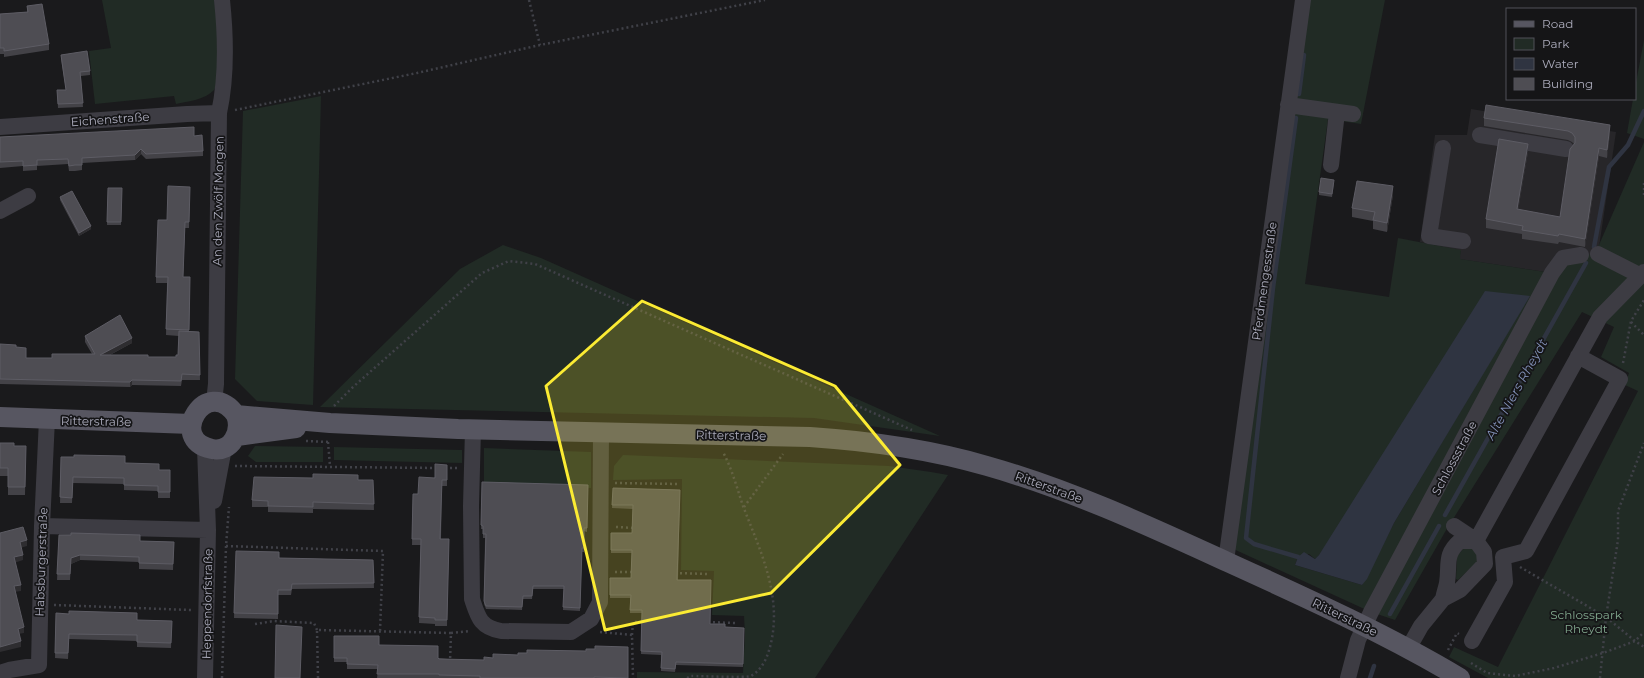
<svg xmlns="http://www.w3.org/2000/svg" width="1644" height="678" font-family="Montserrat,sans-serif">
	<rect width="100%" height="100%" fill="#1a1a1c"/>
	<path fill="#272629" d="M1471,109L1616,132L1598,254L1552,273L1459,259L1461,251L1420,242L1435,135H1467Z"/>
	<path fill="#212b25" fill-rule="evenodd" d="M102,0H216C216,16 223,80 214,90C205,100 188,101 176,104L174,96L95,104L89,51L111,48Z
		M1303,0H1385L1361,124L1328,119L1305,284L1389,297L1398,238L1461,250L1460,259L1552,273L1581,255L1595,254L1644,142V678H1488L1449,657L1454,647L1498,667L1638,391L1625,385L1629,373L1601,357L1614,327L1582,312L1445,532L1395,620L1371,612L1227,546ZM1529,296L1394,523L1362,585L1295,565L1298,557L1309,554L1315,559L1319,555Z
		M1644,40V139L1627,133L1633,99H1635V88Z
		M321,96L313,405L257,401L235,379L243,111Z
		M503,245L541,258L940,436L814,418L320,407L460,269Z
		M255,446L323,447V462H256L248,456Z
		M334,447L462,450V463L334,460Z
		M484,448L591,452V488L484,485Z
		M623,455L889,466L931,472L948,475L815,678H637V672L743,673L745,634L744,616L712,615L714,571L681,570L682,479L613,480L614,466Z
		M1464,548L1474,549L1477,553L1478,561L1458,580L1456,579L1457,556Z"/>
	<path fill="#2f3441" d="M1485,291L1530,296L1394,523L1367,579L1362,585L1295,565L1298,557L1304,552L1315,559L1319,555Z"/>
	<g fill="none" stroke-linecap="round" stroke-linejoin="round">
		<path stroke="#2f3441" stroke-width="4.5" d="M1299,94L1304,55
			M1296,118L1273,288L1246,538L1254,544L1298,557
			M1594,247L1609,167L1628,145L1644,111
			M1445,515L1586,263
			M1390,614L1439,526
			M1370,678L1374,666"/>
		<path stroke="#404148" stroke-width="2.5" stroke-dasharray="2 3" stroke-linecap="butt" d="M529,0L540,45
			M235,110L417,73L540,45L765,0
			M1644,183V195
			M1631,322L1644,335
			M1623,363L1631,321L1644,300
			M334,406L353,387L482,273L509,261L535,264L912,430
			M306,441L329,442
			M328,442L330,466
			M235,466L438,468
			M445,468H458
			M615,483L679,484
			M744,507L783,454
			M616,527L635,528
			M226,546L383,551L380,631
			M1520,567L1606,617L1635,641L1644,647
			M615,572H634
			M675,573L709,574
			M54,605L191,610
			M708,622L735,623
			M255,624L274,621L313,623H314L317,630
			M600,632L632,635L633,678
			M451,633L470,631
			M632,635L633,622H645
			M1448,650L1457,633L1459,634
			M1471,663L1487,673L1515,676L1554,668L1603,653L1635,641L1644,632
			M222,678L226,546L229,507
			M318,678L317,630L451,633L450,662
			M687,678L691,676C701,676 746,678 751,676C763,669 768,656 771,643C782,595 760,550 743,506C737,488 732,469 723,452
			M1600,678L1606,617L1618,540V511L1644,443"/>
		<path stroke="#3d3c43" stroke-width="16" d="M1288,105L1353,114
			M0,127L187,114L219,113
			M1480,135L1566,149
			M1443,148L1429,236L1463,241
			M1331,165L1337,112
			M0,211L28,196
			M1598,254L1641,276
			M214,402L216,384L219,113C227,76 226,38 222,0
			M473,429L471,506L472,599C478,617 480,627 501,631L571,632L591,619L600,602L601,431
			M205,448L208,530L205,678
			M214,501L224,448
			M42,526L208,530
			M1454,526L1478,542
			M1476,541L1600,317L1644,272
			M1226,561L1303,0
			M1443,599C1444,593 1446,588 1447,583C1450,564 1444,555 1460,541H1476
			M1472,641L1505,582L1503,557L1526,551L1620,379L1578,356
			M1408,649L1421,626L1443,599L1460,590L1485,564L1484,552L1476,541
			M0,673L9,670L39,665L42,526L47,419
			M1348,678L1358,640L1371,612L1552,273L1563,258L1581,255"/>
		<path stroke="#575661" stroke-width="20" d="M236,415C242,431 232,453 212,449C166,440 207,374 236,415L330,423L458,429L810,437C870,441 929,449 987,466C1072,490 1153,528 1234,565C1311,600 1388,635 1460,678
			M0,417L191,424
			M237,436L296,428"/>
	</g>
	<path fill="#434247" d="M27,6L49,44V50L4,57V54H0V14L27,12Z
		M61,55L90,71V75L81,76L83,107L58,108L57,90H66L61,59Z
		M1484,118L1610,133L1607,158L1599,156L1585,247L1559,242L1558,244L1522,239V234L1486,228V219L1528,152L1518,210L1560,217L1574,144L1572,142L1568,140L1484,126Z
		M194,136L203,151V156L146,159L141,154L135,160L82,163V170L75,171H69L68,164L37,166V170L23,171V166L0,168V137Z
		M1334,183L1332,197L1319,195V192Z
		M190,187L189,228H185L183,277H190L189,331L199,332L200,380H182L181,386L132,385L130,387L0,384V344L16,347L26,358H52L92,354L85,342V336L132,343L110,355L148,357H176L178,355L179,336L166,335L167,283H156V277L167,220Z
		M108,188H122L121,225H107Z
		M1393,195L1387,232L1373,229V221L1352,217V208Z
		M60,197L91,229L79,236L60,200Z
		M0,443L14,446H26L25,495H8V476H0Z
		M61,457L125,463L159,470H170V498H158V491L124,490V484L73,483L72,503H60Z
		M447,465V486H442L441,539H449L447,626H435V624L419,623L421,545H412L413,494H418Z
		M358,480H373L374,510L313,509V513L268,512V507H252V500Z
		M482,482L588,485L587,532L584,531V552H582L580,611L563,610L564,589H533L532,599H523L522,610L486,609L484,604L485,538H483V529H481Z
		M613,488L680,490L678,580L710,624L725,627L744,628L743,667L676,665L675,672L661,671V655L641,654L642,613H630V598H610V578H631L632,553H611V533H632L633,509L612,508Z
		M59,535L140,541L174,542L173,570L139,569V562L80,560L71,564L70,580H57Z
		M236,551L279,558L373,560L374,588L292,589L291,595H278V619L234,618Z
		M56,613L137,620L172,621L171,648L137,647V641L69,639L68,659L55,658Z
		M334,636L379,645L438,658L628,678H377L378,669H347V662H334Z"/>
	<path fill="#2e2d30" d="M1610,125V133L1607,158V150Z
		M1528,144V152L1517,218V209Z
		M1599,148V156L1585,247V239Z
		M141,149V154L135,160V155Z
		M1393,186V195L1387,232V223Z
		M91,226V229L79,236V233Z
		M132,338V343L100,360V355Z
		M132,380V385L130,387V382Z
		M27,540V546L20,548V542Z
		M23,555V560L14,563V557Z
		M80,555V560L71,564L70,580L71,558Z
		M21,585V591L14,592V586Z
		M24,627V633L18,634V629Z
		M21,641V647L0,652V647Z"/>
	<path fill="#4e4d53" stroke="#5d5c64" d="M42,4L49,44L4,51V48H0V14L28,12L27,6Z
		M87,51L90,71L80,72L83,103L58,104L57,90H66L61,55Z
		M1486,105L1610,125L1607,150L1599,148L1585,239L1559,234L1558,236L1522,230L1523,226L1486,219L1499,139L1528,144L1517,209L1560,217L1570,149L1575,143V137L1572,133L1568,131L1484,118Z
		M194,127V136L202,135L203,151L146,154L141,149L135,155L82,158V165H75L69,166L68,159L37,160V165L23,166V161L0,162V137Z
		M1321,178L1334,180L1332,194L1319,192Z
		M1357,181L1393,186L1387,223L1373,220L1375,212L1352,208Z
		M168,186L190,187L189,222H185L183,277H190L189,330L166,329L168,277H156L158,220H167Z
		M108,188H122L121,222H107Z
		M72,191L91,226L79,233L60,197Z
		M120,315L132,338L100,355H148V357H176V355H178L179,331L199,332L200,375L182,374L181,381L132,380L130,382H124L0,379V344L16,345V347L26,348V358H52V354H95L85,336Z
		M0,443H14V446H26L25,487H8V468H0Z
		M74,455L125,456V463L159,464V470H170V492H158V486L124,485V478L73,477L72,498L60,497L61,457H74Z
		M435,464L447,465V480H442L440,539H449L447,620H435V618L419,617L421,539H412L413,494H418L419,477L435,478Z
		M313,474L358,475V480H373L374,504L313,502V507L268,506V501L252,500L254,477L313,478Z
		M482,482L588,485L587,528H584V548H582L580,608L563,607L564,586H533L532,596H523L522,607L486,606L484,601L486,534H483V526L481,525Z
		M613,488L680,490L677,580H711L710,624H725V627L744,628L743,664L676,662L675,669L661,668L662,652L641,651L642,610H630L631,595H610V578H631L632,550H611V533H632L633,505H612Z
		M23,527L27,540L20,542L23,555L14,557L21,585L14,586L24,627L18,629L21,641L0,647V533Z
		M71,533L140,535V541L174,542L173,564L139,563V557L80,555L71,558L70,574H57L59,535H71Z
		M236,551L279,552V558L373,560L374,583L292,584L291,590H278V614L234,613Z
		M69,611L137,613V620L172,621L171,643L137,642V635L69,634L68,653H55L56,613L69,614Z
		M276,625L302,627L300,678H275Z
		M334,636H379V645L438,646V658L439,659L484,660V657L493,658V654L518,655V653H527V650L586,651V649H595V646L628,647V678L594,677V678H480V676L439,675V674H377L378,665L347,664V658H334Z"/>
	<path fill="#fbeb33" fill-opacity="0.2" stroke="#fbeb33" stroke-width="3" stroke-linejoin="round" d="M642,301L835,386L900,465L771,593L605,630L546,386Z"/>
	<g text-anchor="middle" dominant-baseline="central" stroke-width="3.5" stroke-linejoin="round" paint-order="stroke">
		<g font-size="12" fill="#acacbc" stroke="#151517">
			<text transform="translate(110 119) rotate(-4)">Eichenstraße</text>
			<text transform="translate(218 201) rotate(-89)">An den Zwölf Morgen</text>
			<text transform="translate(1264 281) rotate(-82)">Pferdmengesstraße</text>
			<text transform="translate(96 421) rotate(1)">Ritterstraße</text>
			<text transform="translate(731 435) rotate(1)">Ritterstraße</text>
			<text transform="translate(1454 458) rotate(-62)">Schlossstraße</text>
			<text transform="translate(1049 487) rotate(20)">Ritterstraße</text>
			<text transform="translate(41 562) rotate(-88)">Habsburgerstraße</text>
			<text transform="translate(207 604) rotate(-89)">Heppendorfstraße</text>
			<text transform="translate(1345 617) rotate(26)">Ritterstraße</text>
		</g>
		<g font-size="12" fill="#82a88e" stroke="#151517">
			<text x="1586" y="614">Schlosspark<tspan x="1586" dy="14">Rheydt</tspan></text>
		</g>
		<g font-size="13" font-style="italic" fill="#8291b8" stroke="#151517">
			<text transform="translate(1516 389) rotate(-61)">Alte Niers Rheydt</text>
		</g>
	</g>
	<rect x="1506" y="8" width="130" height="92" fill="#151517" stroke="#515159"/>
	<rect x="1514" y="21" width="20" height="6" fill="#575661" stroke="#515159"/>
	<text x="1542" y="28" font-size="12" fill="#acacbc">Road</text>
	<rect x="1514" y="38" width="20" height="12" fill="#212b25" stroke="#515159"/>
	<text x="1542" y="48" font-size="12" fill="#acacbc">Park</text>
	<rect x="1514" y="58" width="20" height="12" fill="#2f3441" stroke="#515159"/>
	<text x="1542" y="68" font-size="12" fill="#acacbc">Water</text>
	<rect x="1514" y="78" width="20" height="12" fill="#4e4d53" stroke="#515159"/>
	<text x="1542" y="88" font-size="12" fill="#acacbc">Building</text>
</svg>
